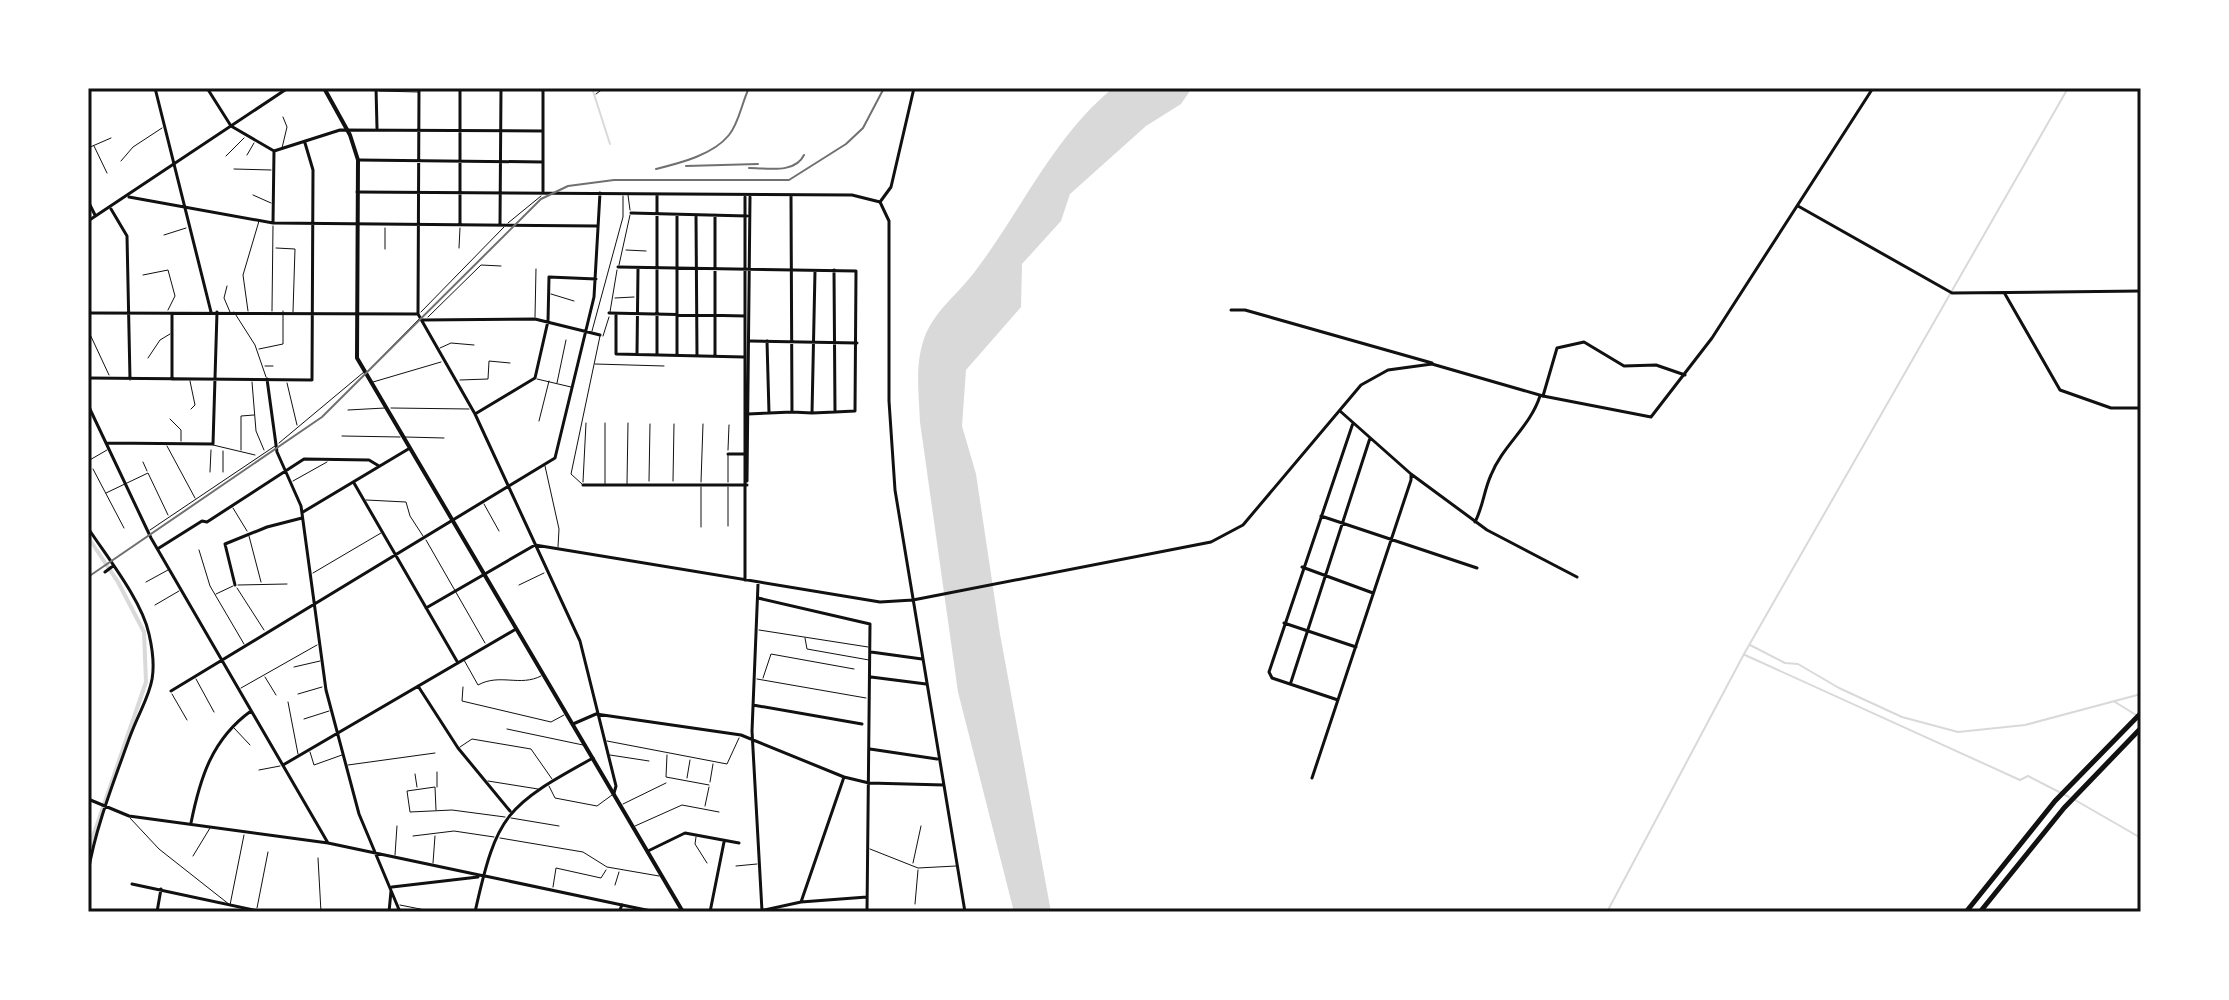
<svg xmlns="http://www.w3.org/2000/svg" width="2229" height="1000" font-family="'Fira Sans',sans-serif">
	<rect width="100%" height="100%" fill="#fff"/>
	<path fill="#d9d9d9" d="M1113,88H1192L1181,104L1146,126L1070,194L1061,221L1022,264L1021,307L966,370L962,426L976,474L1000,634L1051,912H1014L958,692L920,422C919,396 915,367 923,342C931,314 956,296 973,274C1021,212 1052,138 1113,88Z"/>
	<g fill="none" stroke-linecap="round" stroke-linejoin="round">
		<path stroke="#d9d9d9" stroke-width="2" d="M592,88L610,144
			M1750,645L1785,663L1798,664L1839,688L1902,717L1958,732L2025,725L2141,694
			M1745,655L2020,780L2028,776L2069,797
			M2115,702L2141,718
			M2075,800L2141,838
			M1607,912L1744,654L2068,88"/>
		<path stroke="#d9d9d9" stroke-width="4" d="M88,537L118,582L144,632L146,682L88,851"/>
		<path stroke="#111" stroke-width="1" d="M379,91L418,92
			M596,94L604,88
			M94,146L107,173
			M88,148L111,138
			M282,148L287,127L283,117
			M247,155L254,143
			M226,156L244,138
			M121,161L133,147L162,128
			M234,169L271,170
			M253,195L271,203
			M628,195L630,210
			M508,223L541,196
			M164,235L186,228
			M276,248L295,249L293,312
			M459,248L460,228
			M385,249V228
			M626,250L646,251
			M619,265L630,215
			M143,275L168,270L175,296L168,310
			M227,286L224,298L230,312
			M551,294L574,301
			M615,298L634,297
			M248,311L243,275L259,221
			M272,311L273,226
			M234,312L255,345L266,377
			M421,312L504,227
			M610,312L617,270
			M428,317L481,265L501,266
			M535,317L536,269
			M88,330L109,375
			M592,331L623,217V196
			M603,336L609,317
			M440,348L451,343L474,345
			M259,349L283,344V311
			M148,358L160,340L170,334
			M595,364L664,366
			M265,366H273
			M369,370L419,319
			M537,379L571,387
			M460,380L488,379L489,361L510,363
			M190,381L195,405L191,409
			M252,382L256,431L264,450
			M373,382L441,362
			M287,383L297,425
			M557,383L566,340
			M391,408L469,409
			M348,410L385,408
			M170,419L181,430V441
			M539,421L549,381
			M342,436L400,437
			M405,437L444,438
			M279,443L364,372
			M213,445L255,455
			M167,446L195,498
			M241,450V416L254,415
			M728,450L729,425
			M223,451V472
			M88,461L107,450
			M143,462L147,471
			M545,466L559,529L558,547
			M93,469L124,528
			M210,472L211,450
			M293,481L327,462
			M649,481L650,424
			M673,481L674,424
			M583,482L586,423
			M701,482L703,424
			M728,482V455
			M582,484L571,474L600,336
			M605,484V423
			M627,484L628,423
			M106,493L148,473L168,515
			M366,500L406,502L410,516L423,536
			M484,504L499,531
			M233,508L247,531
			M728,526V487
			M701,527V487
			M150,530L275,446
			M249,536L261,582
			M426,540L485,643
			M199,550L210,586L244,644
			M313,573L381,533
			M146,582L168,570
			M238,585L287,584
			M519,585L544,573
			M237,588L264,630
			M216,594L233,586
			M155,605L179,591
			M759,630L868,647
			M805,638L807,649L869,660
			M464,660L478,685C500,673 520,687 541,676
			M294,667L320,661
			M265,677L276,695
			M763,678L771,654L854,669
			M196,679L214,712
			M757,679L866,698
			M463,687L462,701L551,722L564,715
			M241,688L317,645
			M172,694L187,720
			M298,694L322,687
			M288,702L298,754
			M304,719L329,711
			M234,728L250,745
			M507,729L583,745
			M607,741L727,764L739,738
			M460,747L472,739L531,749L552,779
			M310,752L314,765L342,755
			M610,755L649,761
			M667,755L666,777L709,785
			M348,765L435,753
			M259,770L280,766
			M437,772V787
			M415,774L417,787
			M687,778L690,760
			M488,781L538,789
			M710,782L713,764
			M549,786L555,798L597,806L612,795
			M623,804L666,783
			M705,806L709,787
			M436,810L435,787L407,791L410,812L452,810L505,817
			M130,818L159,849L230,905L244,835
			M511,818L559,826
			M635,826L682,805L719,812
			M413,836L454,831L494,837
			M696,837L695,844L707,863
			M500,838L583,852L607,867L659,876
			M870,849L918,868L956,866
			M395,855L397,826
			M193,856L210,828
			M318,858L321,912
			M433,863L435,836
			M913,863L921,826
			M736,866L757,864
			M615,885L619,872
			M553,887L556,868L601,878L606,870
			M915,904L918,870
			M400,905L435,912
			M257,908L268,852"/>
		<path stroke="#111" stroke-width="3" d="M155,88L211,312
			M207,88L231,126L274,151L340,130L543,131
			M376,88L377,128
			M419,88L418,314L475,414L580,641L616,786L614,793
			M460,88V224
			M543,88V191
			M359,160L543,162
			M357,192L852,195L880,202L889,221V401L895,490L965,912
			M657,194V354
			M129,197L273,223L597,226
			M88,201L95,215
			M1798,206L1952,293L2141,291
			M111,209L127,236L130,379
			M631,213L747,216
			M696,215L697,355
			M273,223L274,151
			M500,224L501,88
			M618,267L856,271L855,411L835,412
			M2005,294L2060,390L2111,408H2141
			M1231,310H1245L1432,363
			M88,313L418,314
			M609,313L745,316
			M616,314V354L744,357
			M422,320L535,319L600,335
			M750,341L857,343
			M637,353L638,269
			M677,355V215
			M715,355V215
			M88,378L312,380L313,170L305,143
			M172,379V314
			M267,379L277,452L301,506L326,690L359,814L400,912
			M1543,396L1557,348L1584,342L1624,366L1656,365L1685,375
			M88,405L151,538L328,843
			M792,412L812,413L815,271
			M769,413L792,412L791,195
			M812,413L835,412L834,270
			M475,414L535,378L548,321L549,277L596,279
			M748,414L769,413L767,341
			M106,443L213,444L217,312
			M728,454H744
			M1411,474L1487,530L1577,577
			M747,481L750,197
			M354,483L458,663
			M583,485H747
			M303,512L410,448
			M1321,516L1477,568
			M1475,522C1483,507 1484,490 1491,475C1503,445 1530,427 1540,396
			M88,528C107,557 142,601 149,634C161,686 145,695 129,739C114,781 95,829 88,873
			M159,548L202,521L207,522L304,459L369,460L379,466
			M1302,567L1373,593
			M105,572L113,566
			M745,580V197
			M758,584L752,731L762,911
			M235,585L225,544L267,527L302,518
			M758,598L870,624L867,912
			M426,608L535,545L880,602L913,600
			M1284,623L1356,647
			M871,652L922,659
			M871,677L926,684
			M1291,682L1370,438
			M418,686L458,748L510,811
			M171,691L555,458L594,297L600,193
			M1338,700L1272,678L1269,672L1353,423
			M753,705L862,724
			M573,724L596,714L741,735L844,777L869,783L944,785
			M870,749L937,759
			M283,765L516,629
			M1312,778L1411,480V474L1340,411
			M88,799L129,816L328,843L484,876
			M191,823C200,778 212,739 251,711
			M648,851L685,833L739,843
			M485,876L622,905
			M132,884L263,912
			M392,887L478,877
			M801,902L844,777
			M157,912L161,889
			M389,912L391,891
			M475,912C497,813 506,806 593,758
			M710,912L724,842
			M755,912L801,902L867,897"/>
		<path stroke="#111" stroke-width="3" d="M880,202L891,187L914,88
			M88,221L288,88
			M913,600L1211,542L1243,525L1361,385L1388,370L1432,364L1543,396L1651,417L1712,338L1873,88
			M619,912L622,905L656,912"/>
		<path stroke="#111" stroke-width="4" d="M324,88L350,135L358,160L357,358L683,912"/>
		<path stroke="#111" stroke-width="5" d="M1966,912L2055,801L2141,713
			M1980,912L2064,808L2141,728"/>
		<path stroke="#707070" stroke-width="2" d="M686,166L758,164
			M749,168C767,168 795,174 804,155
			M656,169C680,163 713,155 729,135C739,123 742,102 749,88
			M88,577L322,417L541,199L568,186L614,180H789L846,144L863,128L884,88"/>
	</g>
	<rect width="2229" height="1000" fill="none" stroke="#ffffff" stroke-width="180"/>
	<rect x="90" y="90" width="2049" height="820" fill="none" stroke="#111" stroke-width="3"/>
</svg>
